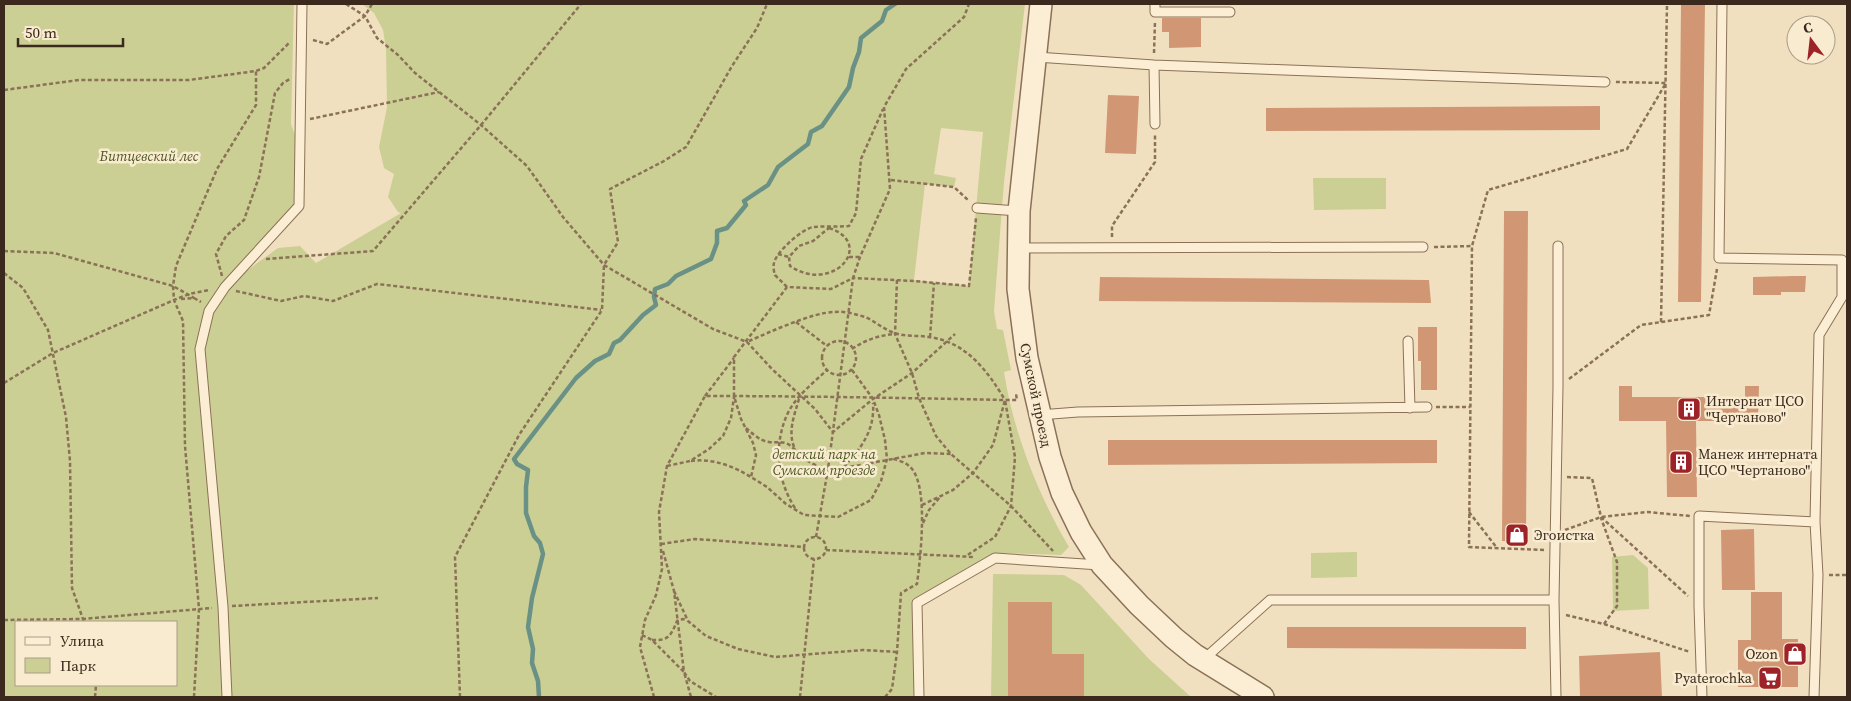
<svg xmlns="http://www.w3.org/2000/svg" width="1851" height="701" font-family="'Source Serif 4',serif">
	<rect width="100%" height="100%" fill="#f1e0c0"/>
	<path fill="#cbcf93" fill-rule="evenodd" d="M4,4H294L291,124L302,155L297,204L242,274L278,248L300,246L316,263L401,213L398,212L388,197L394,174L384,168L379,147L387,107L386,49L383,30L374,13L362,4H1025L1004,182L994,311L997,329L1003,330L1011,370L1004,372C1013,431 1038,495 1069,547L1061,555L1001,553L913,599L915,697H4ZM941,128L983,132L969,286L914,280L925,184L954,187L956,178L934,174ZM16,622H176V685H16Z
		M1313,178H1386V209L1314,210Z
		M1357,552V577L1311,578V553Z
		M1633,555L1648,568L1649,609L1613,611L1612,557Z
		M993,574L1064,575L1081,585L1149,659L1191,697H991Z"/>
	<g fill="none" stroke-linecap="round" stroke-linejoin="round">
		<path stroke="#6a9186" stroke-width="4.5" d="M539,697L538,681L532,663L533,649L528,627L532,598L543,554L540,543L534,536L526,513V487L528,470L517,464L514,459L576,378L595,361L609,354L614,343L620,340L643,315L656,305L654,297L655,289L668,284L676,276L711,259L717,243V231L727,228L746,205L744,201L768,185L778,167L808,144L811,132L822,126L849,87L853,68L859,52L861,38L882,21L886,10L895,4"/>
	</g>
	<path fill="#d19774" d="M1681,4H1705L1701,302H1678Z
		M1162,18H1201V47L1169,48V32H1162Z
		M1108,95L1139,96L1136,154L1105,153Z
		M1600,106V130L1266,131V108Z
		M1504,211H1528L1526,541H1502Z
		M1793,276H1806L1805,292H1781V295H1753V277Z
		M1100,277L1429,280L1431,303L1099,301Z
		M1418,327H1437V390H1421V361H1418Z
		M1619,386H1632V397H1745V386H1759L1758,421H1696L1697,497H1667L1666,421H1619Z
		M1108,440H1437V463L1108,465Z
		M1754,529L1755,590H1722L1721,530Z
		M1751,592H1782V639H1798V687H1738V640H1751Z
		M1008,602H1052V654H1084V697H1008Z
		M1287,627H1526V649L1287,648Z
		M1660,652L1662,697H1580L1579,656Z"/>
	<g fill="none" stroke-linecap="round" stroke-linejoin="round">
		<g stroke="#8b7157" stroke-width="11">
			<path id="service" d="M1155,4V12H1230
				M1722,4L1719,258L1842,260V297L1819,335L1815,522L1818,575L1814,697
				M1036,57L1154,65L1605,82
				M1154,65L1155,124
				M977,208L1019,211
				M1018,248L1423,247
				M1408,341L1410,408
				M1039,415L1078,412L1427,407
				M1554,600L1558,387V246
				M1203,660L1270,600H1554L1556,697
				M227,697L223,607L200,349L209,311L225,287L299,206L302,4
				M919,697L917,603L995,558L1100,565
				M1702,697L1699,606V516L1815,522"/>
		</g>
		<g stroke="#8b7157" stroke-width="24">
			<path id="tertiary" d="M1041,4L1019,211L1018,289L1027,358L1050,457L1062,493L1081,532L1102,565L1139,605L1174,638L1195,655L1263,697"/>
		</g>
		<path stroke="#8b7157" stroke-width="2.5" stroke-dasharray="4 2.5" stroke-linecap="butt" d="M346,4L365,16L377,38L398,55L415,73L481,125L527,166L563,217L604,265L713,329L747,342L772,369L815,409L833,432L873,399L912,373L955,334
			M313,40L327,44L365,16L372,4
			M1154,53L1155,21
			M4,90L79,80H189L256,71L264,68L290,42
			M310,119L439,92
			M891,180L954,187L969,201
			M829,228C876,243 834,295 790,266L789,257L799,246L813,241Z
			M1112,237V226L1155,162V133
			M1434,247L1472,246
			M4,251L54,253L173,286L194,298
			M778,254L789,257
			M849,257H860
			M266,259L373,251L481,125L581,4
			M4,273L23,288L48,330L66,417L70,461L72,588L84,622
			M222,276L216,254L226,236L244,220L259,177L275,93L283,83L290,79
			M897,280L895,334L912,373L919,398L936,436L951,454L1011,506L1053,551
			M787,287L775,275C774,272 773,267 774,263C776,252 802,229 813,227C825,226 837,227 849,226L856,213L861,159L883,109
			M236,291L281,301L304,296L333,301L377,284L601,310
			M181,299L194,298L201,302
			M796,322L827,346
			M1661,322L1667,4
			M930,337L934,283
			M749,341C770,332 813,312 835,312C845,311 855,314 865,317C875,321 884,330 895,333C905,337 918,335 929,337C966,342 987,370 1005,400
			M822 358a17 17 0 1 1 34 0a17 17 0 1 1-34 0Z
			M852,349C865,340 880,335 895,334
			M852,370L873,399L879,415L885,440L887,459L881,481L871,500L838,517L804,515L786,504L767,487L751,477L756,455L753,443L741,419L734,396V357L787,287L831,289L853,278L860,257L890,189L884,107L906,69L964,17L969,4
			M1569,379L1641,325L1709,315L1717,269
			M4,383L53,353L174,300L189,294L209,290
			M705,396L734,358
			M1436,407H1470
			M746,428C753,434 760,441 769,442C777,443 781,441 788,444C793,447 798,453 803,457C815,468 827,469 843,468C861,448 875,431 873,403
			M794,447C788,431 794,416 799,399
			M691,461C712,458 733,466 751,477
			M667,466L690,461L709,449L723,436L731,418L734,397
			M844,468L925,453L951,454
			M1567,477L1592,478L1601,517L1688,596
			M922,505L953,490L973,473L993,445L1005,400L1015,457L1011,506L995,537L966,556
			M795,508C776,479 773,440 790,409C799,394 814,382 827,370
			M1469,512L1497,548
			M923,523L929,510L940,497
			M1565,530L1601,517L1647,512L1690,516
			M804 548a11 11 0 1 1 22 0a11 11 0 1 1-22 0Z
			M816,537L828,469L853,278L914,281L969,286L976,218
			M661,544L695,539L804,547
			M826,550L975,557
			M1544,550L1469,547L1472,246L1488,190L1627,149L1666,83L1614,82
			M663,551L674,591L684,672L690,681L716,697
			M1829,575H1847
			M674,591L688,621L706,636L738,649L775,657L863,650L897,652
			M232,606L378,598
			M1566,615L1604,624L1617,606V562L1601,518
			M4,620L82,619L212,608
			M1604,624L1690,652
			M642,635L652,640L684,672L691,697
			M652,640C668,641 671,636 677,621L683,619L687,620
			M95,697L96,685
			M194,697L199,609L185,446L183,321L174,300L173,286L176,266L217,169L256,105V71
			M460,697L455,557L519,435L602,310L604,265L618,242L610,189L664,161L686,147L732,66L757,28L767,4
			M654,697L640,647L645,620L656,595L662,569L659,512L667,466L705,396C805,396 905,398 1005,400H1017L1016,394
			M800,697L814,559
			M885,697L892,689L897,652L901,593L917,584C920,560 930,482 909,466C905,462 897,460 891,458"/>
		<use href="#service" stroke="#fbeed4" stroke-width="9"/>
		<use href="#tertiary" stroke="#fbeed4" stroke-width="21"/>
	</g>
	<defs>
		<g id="building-square" transform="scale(1.25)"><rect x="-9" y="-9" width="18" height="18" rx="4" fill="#9e2329" stroke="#f8ebd0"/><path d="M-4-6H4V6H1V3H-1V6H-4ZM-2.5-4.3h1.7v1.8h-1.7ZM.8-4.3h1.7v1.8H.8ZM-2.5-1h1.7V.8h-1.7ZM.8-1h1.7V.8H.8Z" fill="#fff"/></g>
		<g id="shop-square" transform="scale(1.25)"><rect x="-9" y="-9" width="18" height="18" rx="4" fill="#9e2329" stroke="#f8ebd0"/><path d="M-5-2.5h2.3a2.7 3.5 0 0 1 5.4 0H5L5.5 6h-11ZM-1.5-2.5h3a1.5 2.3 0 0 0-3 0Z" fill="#fff"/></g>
		<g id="supermarket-square" transform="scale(1.25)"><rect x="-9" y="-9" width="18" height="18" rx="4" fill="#9e2329" stroke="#f8ebd0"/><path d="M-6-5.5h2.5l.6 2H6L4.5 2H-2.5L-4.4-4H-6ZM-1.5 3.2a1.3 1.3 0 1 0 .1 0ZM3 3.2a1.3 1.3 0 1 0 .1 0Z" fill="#fff"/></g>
	</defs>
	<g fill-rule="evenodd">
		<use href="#building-square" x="1689" y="409"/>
		<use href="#building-square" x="1681" y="462"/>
		<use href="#shop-square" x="1517" y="535"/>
		<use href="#shop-square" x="1795" y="654"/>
		<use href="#supermarket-square" x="1770" y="678"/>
	</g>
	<g text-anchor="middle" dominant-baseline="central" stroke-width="5" stroke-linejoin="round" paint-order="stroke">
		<g font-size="14" font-style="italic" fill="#4c5821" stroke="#f8ebd0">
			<text x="149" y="156">Битцевский лес</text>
			<text x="824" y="454">детский парк на<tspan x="824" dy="16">Сумском проезде</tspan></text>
		</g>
		<g font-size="14" fill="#3a291c" stroke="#f8ebd0">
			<text transform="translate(1036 395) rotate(78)">Сумской проезд</text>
		</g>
		<g font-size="14" fill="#3a291c" stroke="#f8ebd0" text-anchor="start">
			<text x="1706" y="401">Интернат ЦСО<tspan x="1706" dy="16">"Чертаново"</tspan></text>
			<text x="1698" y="454">Манеж интерната<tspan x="1698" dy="16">ЦСО "Чертаново"</tspan></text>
			<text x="1534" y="535">Эгоистка</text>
			<text x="1778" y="654" text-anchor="end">Ozon</text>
			<text x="1752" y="678" text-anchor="end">Pyaterochka</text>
		</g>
	</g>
	<rect width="1851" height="701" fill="none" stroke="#3a291c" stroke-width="10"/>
	<rect x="15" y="621" width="162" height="65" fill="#f8ebd0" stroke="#ac9d88"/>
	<rect x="25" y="637" width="25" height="8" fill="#fbeed4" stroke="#ac9d88"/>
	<text x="60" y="646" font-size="15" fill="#3a291c">Улица</text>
	<rect x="25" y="658" width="25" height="15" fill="#cbcf93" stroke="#ac9d88"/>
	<text x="60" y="671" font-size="15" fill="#3a291c">Парк</text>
	<g transform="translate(1811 40) rotate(345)"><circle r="24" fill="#f8ebd0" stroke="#ac9d88"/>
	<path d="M0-4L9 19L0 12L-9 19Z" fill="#9e2329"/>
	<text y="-8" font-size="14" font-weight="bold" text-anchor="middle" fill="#3a291c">С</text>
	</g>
	<path d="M18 38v8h105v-8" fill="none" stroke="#3a291c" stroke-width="2.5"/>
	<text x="25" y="38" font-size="15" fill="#3a291c" stroke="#f8ebd0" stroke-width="4" paint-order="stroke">50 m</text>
</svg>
